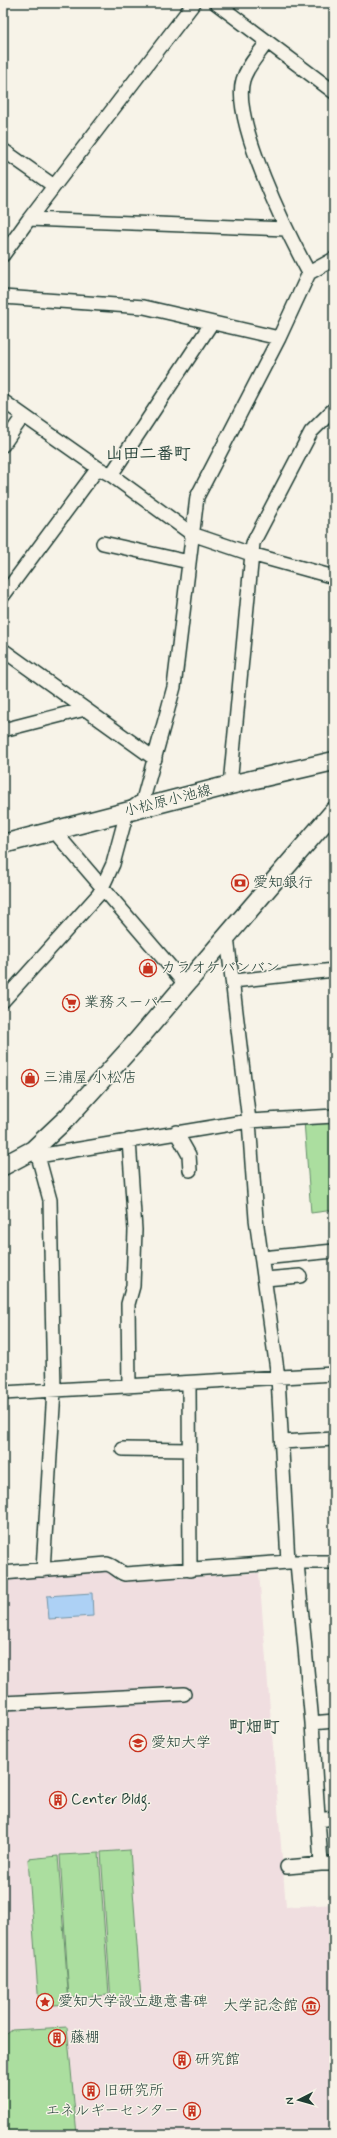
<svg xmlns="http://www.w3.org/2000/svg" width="337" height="2138" font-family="Mynerve,'Klee One',sans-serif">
	<rect width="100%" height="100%" fill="#f7f3e8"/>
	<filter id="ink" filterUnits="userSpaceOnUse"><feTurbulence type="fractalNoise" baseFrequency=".025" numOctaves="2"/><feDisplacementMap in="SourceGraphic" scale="8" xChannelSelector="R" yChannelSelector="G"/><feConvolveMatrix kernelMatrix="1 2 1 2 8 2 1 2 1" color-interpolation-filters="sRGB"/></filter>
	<g filter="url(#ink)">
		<path fill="#f0dee0" d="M109,1568L115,1579L121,1582L259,1573L286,1907L334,1904V2135H3V1576Z"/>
		<path fill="#abde9f" stroke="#658e6a" d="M334,1119V1210L311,1213L304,1121Z
			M130,1850L141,1999L111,2001L101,1852Z
			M99,1853L109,1995L69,1998L60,1855Z
			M58,1856L69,2004L39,2006L28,1859Z
			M67,2027L77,2135H3V2037L12,2030Z"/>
		<path fill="#add1f5" stroke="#7496a8" d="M92,1593L93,1616L49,1619L47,1596Z"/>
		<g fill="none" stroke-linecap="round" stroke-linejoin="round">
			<g stroke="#1f3d34" stroke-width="16">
				<path id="street" d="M216,3L334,92
					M267,42C259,54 247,66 243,80C231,120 289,236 309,273
					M3,150L54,186
					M29,219L285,229
					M3,255L29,219L194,3
					M3,297L144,307L279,338
					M3,401L98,468L111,475L192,534L251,554L334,577
					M3,445L23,416
					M111,475L211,324
					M103,543L189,562
					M3,596L98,468
					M3,650L155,759
					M3,730L85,709
					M230,785L253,543L311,432L334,409
					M54,831L186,985
					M227,937L249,1121L256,1219L278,1377L288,1562
					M233,981L334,970
					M3,1001L99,894L113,864L127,812L143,800L174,687L197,497L279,338L309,273L334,259
					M176,1132L189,1155L190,1170
					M129,1140L135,1230L133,1286L128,1304L129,1387
					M33,1150L38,1156L50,1200L54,1390L43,1570
					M38,1156L249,1121L334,1116
					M262,1258L334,1251
					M265,1279L300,1276
					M189,1383L190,1570
					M3,1393L334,1374
					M282,1442L334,1439
					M123,1449L189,1450
					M297,1563L312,1723L321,1864H334
					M3,1573L107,1564C115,1566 118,1572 125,1574L288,1562H334
					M3,1703L184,1694
					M312,1723L334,1721
					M318,1820L334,1818
					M287,1867L321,1864"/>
			</g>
			<g stroke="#1f3d34" stroke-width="21">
				<path id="secondary" d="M3,844L230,785L334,761
					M3,1166L33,1150L68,1117L137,1041L334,811"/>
			</g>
			<use href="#street" stroke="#f7f3e8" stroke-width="13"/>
			<use href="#secondary" stroke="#f7f3e8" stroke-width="18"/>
		</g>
	</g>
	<defs>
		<g id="bank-ring" transform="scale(0.9)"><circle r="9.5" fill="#f7f3e8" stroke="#c8321e" stroke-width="1.5"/><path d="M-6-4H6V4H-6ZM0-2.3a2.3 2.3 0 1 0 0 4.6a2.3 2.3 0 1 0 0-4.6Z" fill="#c8321e"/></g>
		<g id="shop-ring" transform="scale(0.9)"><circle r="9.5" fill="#f7f3e8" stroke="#c8321e" stroke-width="1.5"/><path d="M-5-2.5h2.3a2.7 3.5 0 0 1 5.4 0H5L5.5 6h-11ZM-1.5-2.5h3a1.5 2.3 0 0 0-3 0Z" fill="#c8321e"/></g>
		<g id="supermarket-ring" transform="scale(0.9)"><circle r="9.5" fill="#f7f3e8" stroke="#c8321e" stroke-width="1.5"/><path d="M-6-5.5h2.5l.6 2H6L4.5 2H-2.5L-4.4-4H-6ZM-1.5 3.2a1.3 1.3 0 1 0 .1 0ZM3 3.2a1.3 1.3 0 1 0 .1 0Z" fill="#c8321e"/></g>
		<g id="university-ring" transform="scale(0.9)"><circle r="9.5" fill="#f7f3e8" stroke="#c8321e" stroke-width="1.5"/><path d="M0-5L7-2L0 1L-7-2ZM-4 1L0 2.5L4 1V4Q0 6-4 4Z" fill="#c8321e"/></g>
		<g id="building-ring" transform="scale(0.9)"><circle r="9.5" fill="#f7f3e8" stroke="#c8321e" stroke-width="1.5"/><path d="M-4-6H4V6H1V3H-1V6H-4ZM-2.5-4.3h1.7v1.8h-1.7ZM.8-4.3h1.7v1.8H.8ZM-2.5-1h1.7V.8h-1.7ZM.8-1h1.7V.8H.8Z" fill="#c8321e"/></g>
		<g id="sight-ring" transform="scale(0.9)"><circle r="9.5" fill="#f7f3e8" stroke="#c8321e" stroke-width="1.5"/><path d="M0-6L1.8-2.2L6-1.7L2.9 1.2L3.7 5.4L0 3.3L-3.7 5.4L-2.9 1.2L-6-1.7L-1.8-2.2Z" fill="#c8321e"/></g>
		<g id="museum-ring" transform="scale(0.9)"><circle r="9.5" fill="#f7f3e8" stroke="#c8321e" stroke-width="1.5"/><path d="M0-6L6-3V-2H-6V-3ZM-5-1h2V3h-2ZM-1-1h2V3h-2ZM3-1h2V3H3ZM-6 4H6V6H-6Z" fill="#c8321e"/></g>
	</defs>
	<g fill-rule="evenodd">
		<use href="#bank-ring" x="240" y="883"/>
		<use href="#shop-ring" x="148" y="968"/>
		<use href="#supermarket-ring" x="71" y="1003"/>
		<use href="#shop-ring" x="30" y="1078"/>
		<use href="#university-ring" x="138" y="1743"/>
		<use href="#building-ring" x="58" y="1800"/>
		<use href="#sight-ring" x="45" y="2002"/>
		<use href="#museum-ring" x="311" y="2006"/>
		<use href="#building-ring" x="57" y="2038"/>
		<use href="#building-ring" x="182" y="2060"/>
		<use href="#building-ring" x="91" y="2091"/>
		<use href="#building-ring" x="192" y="2111"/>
	</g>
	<g text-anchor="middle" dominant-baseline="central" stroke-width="3" stroke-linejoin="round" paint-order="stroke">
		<g font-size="15" fill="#1f3d34" stroke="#f7f3e8">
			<text transform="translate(168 801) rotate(-14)">小松原小池線</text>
		</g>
		<g font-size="15" fill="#1f3d34" stroke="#f7f3e8" text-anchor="start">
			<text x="253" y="883">愛知銀行</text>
			<text x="161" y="968">カラオケバンバン</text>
			<text x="84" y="1003">業務スーパー</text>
			<text x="43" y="1078">三浦屋 小松店</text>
			<text x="151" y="1743">愛知大学</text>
			<text x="71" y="1800">Center Bldg.</text>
			<text x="58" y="2002">愛知大学設立趣意書碑</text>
			<text x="298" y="2006" text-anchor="end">大学記念館</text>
			<text x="70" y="2038">藤棚</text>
			<text x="195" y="2060">研究館</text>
			<text x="104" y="2091">旧研究所</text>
			<text x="179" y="2111" text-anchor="end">エネルギーセンター</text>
		</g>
		<g font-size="17" font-weight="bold" fill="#1f3d34" stroke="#f7f3e8">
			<text x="148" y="454">山田二番町</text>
			<text x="254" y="1727">町畑町</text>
		</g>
	</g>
	<rect width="337" height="2138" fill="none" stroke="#f7f3e8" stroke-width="16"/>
	<rect x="8" y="8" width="321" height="2122" fill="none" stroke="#1f3d34" stroke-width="1.5" filter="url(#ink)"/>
	<g transform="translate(299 2100) rotate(264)" stroke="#f7f3e8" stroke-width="3" paint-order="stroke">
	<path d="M0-3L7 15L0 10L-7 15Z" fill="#1f3d34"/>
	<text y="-6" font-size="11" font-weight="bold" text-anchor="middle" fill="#1f3d34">N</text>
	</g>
</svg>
